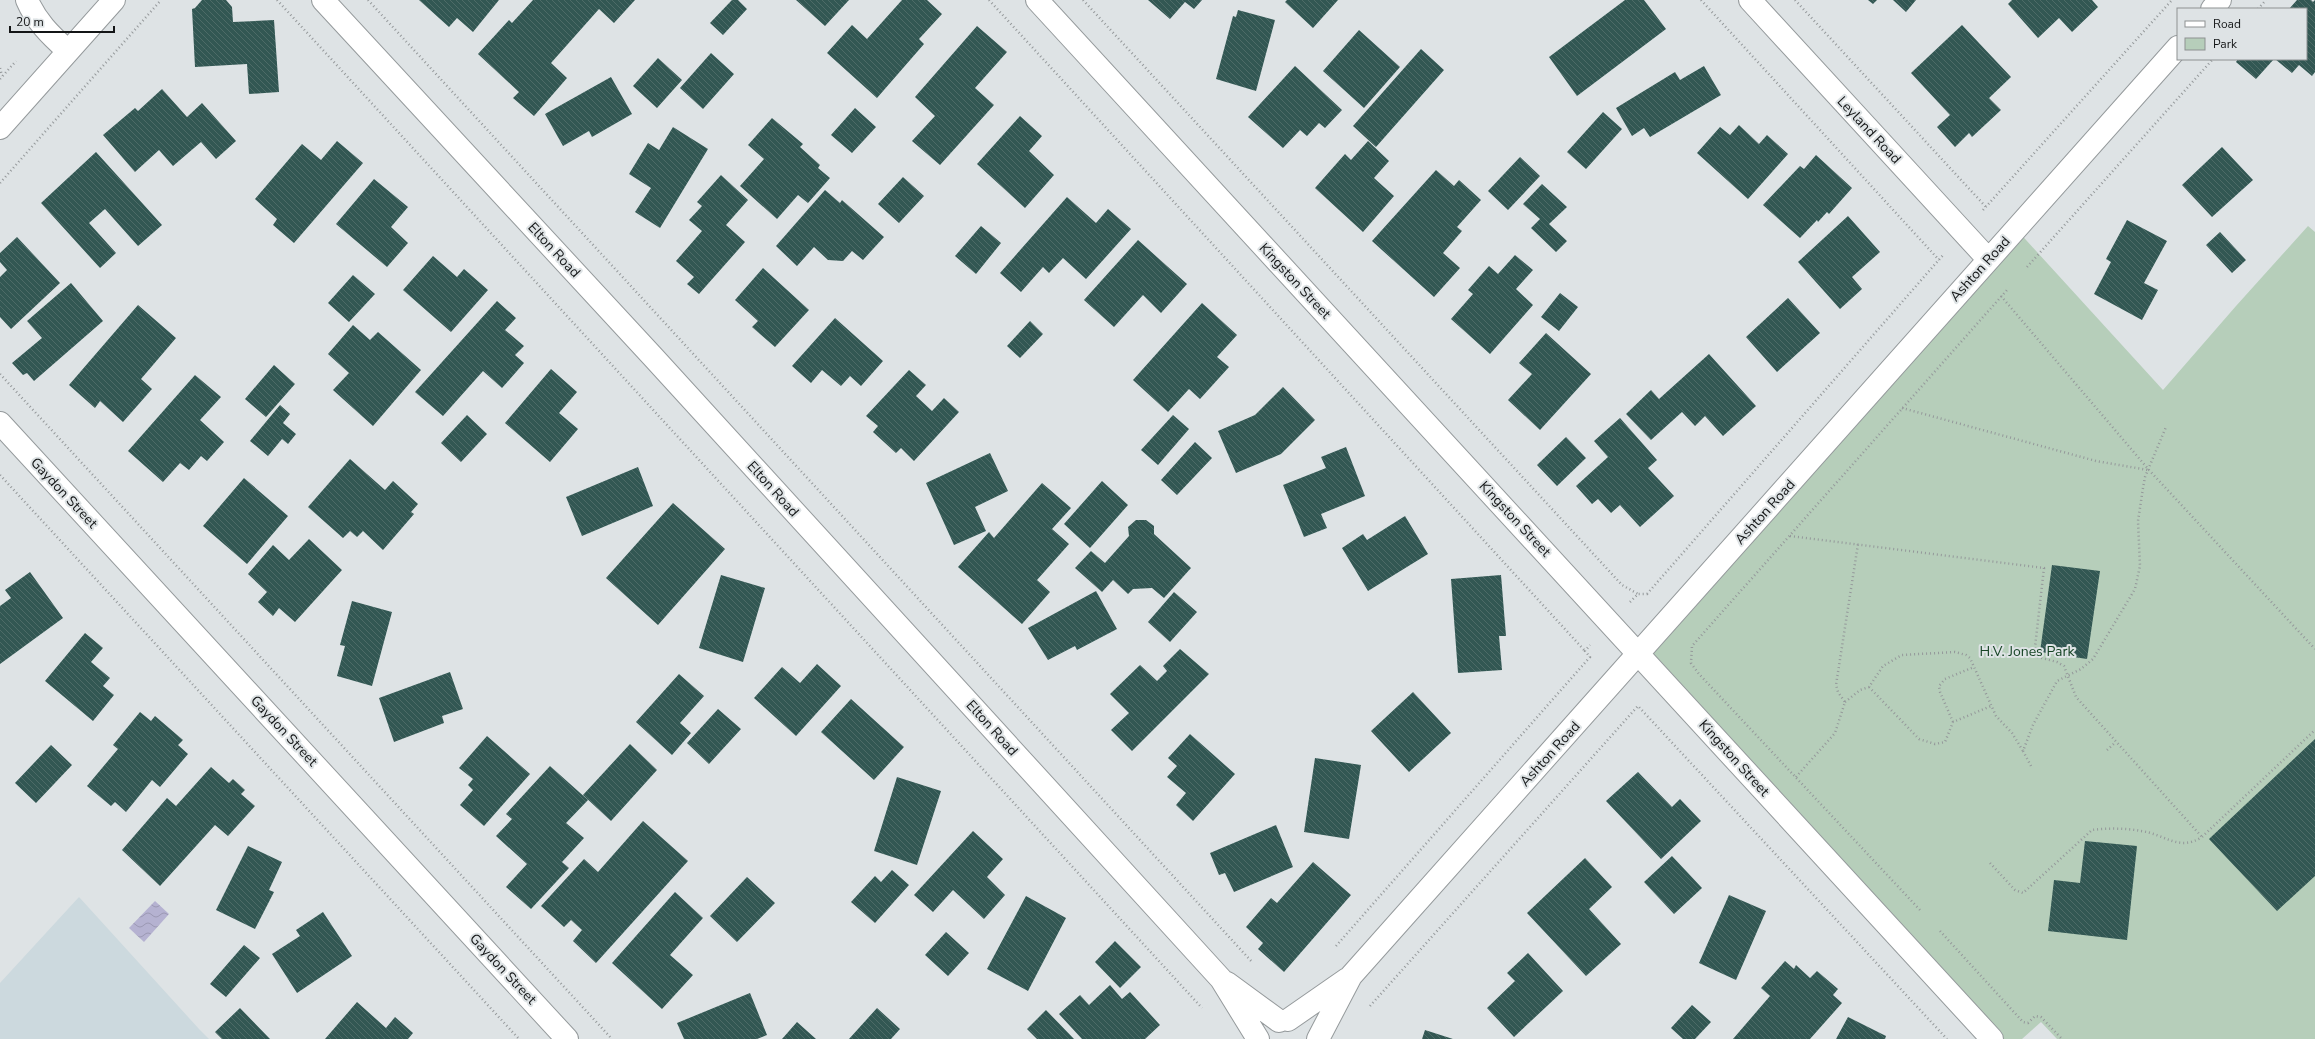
<svg xmlns="http://www.w3.org/2000/svg" width="2315" height="1039" font-family="'Nunito Sans',sans-serif">
	<defs>
		<pattern id="water-waves" width="16" height="10" patternUnits="userSpaceOnUse"><rect width="16" height="10" fill="#b5b2d1"/><path d="M0 5q4-4 8 0t8 0" fill="none" stroke="#9b98b3"/></pattern>
		<pattern id="building-back-hatch" width="6" height="6" patternUnits="userSpaceOnUse"><rect width="6" height="6" fill="#325753"/><path d="M-1 5l2 2M0 0l6 6M5-1l2 2" fill="none" stroke="#4d6b67"/></pattern>
	</defs>
	<rect width="100%" height="100%" fill="#dee3e5"/>
	<path fill="#ccd9de" d="M79,897L199,1029L209,1039H0V983Z"/>
	<path fill="#b6ceba" d="M2308,226L2315,232V1039H2057L2041,1022L2022,1039H1992L1639,654L2016,229L2163,390L2236,306Z"/>
	<path fill="url(#water-waves)" d="M155,901L169,914L144,942L129,928Z"/>
	<path fill="url(#building-back-hatch)" d="M202,0H226L232,7L233,22L274,20L279,92L249,94L247,64L195,67L192,9L195,8Z
		M419,0H499L473,32L457,18L449,27Z
		M533,0H635L614,23L599,9L551,63L567,78L534,116L513,98L519,92L478,54L509,20L512,23Z
		M732,0H738L747,9L723,35L710,23Z
		M796,0H849L825,26Z
		M902,0H927L942,14L919,39L924,44L877,98L827,53L852,25L867,39Z
		M1148,0H1202L1194,9L1185,2L1170,19Z
		M1287,0H1338L1313,28L1285,2Z
		M1625,0H1644L1666,29L1577,96L1549,57Z
		M1868,0H1877L1873,4Z
		M1893,0H1916L1906,12Z
		M2012,0H2092L2098,7L2072,32L2059,18L2038,38L2008,4Z
		M2297,0H2311L2313,2L2315,0V72L2312,76L2299,65L2292,73L2275,59H2306V9H2289Z
		M1238,10L1275,20L1256,91L1216,79L1233,16L1236,17Z
		M1962,25L2011,77L1989,98L2001,110L1972,137L1969,133L1955,147L1937,127L1950,115L1911,73Z
		M977,26L1007,52L975,88L994,105L940,165L912,141L935,116L915,97Z
		M1359,30L1400,67L1364,108L1323,71Z
		M1421,49L1444,70L1376,147L1353,126Z
		M711,53L734,74L703,109L680,88Z
		M658,58L682,80L657,108L633,86Z
		M2238,59H2274L2256,79L2236,62Z
		M1295,66L1342,110L1325,128L1319,123L1307,136L1300,130L1283,148L1248,117Z
		M1704,66L1721,95L1650,137L1644,128L1632,136L1616,108L1675,72L1680,80Z
		M611,77L632,114L592,137L589,131L563,146L545,114Z
		M162,89L187,117L202,103L236,141L216,159L201,142L173,166L159,150L135,172L103,135L135,108L138,111Z
		M855,108L876,127L852,153L831,135Z
		M1603,112L1622,129L1586,169L1567,152Z
		M1020,116L1042,136L1029,151L1054,175L1025,208L977,164Z
		M772,118L803,144L800,147L820,165L818,168L830,178L808,203L798,195L777,219L740,186L764,159L748,145Z
		M1739,125L1759,144L1767,135L1788,154L1748,199L1697,153L1720,127L1730,135Z
		M673,127L708,149L660,228L635,212L651,188L629,174L648,143L659,150Z
		M337,141L363,163L294,243L273,225L277,219L255,199L302,144L321,160Z
		M1368,141L1389,161L1374,178L1394,196L1363,232L1315,188L1345,154L1351,160Z
		M2222,147L2253,180L2212,217L2182,185Z
		M96,152L162,225L138,246L105,209L89,223L116,253L100,268L41,203Z
		M1816,155L1852,188L1829,214L1827,212L1818,222L1817,220L1800,238L1763,205L1800,166L1804,169Z
		M1520,157L1540,176L1508,210L1488,191Z
		M1436,170L1454,186L1459,180L1481,200L1457,227L1462,231L1443,253L1460,268L1434,297L1372,241Z
		M721,175L748,200L726,225L745,242L699,294L687,284L694,277L676,261L702,231L689,220L702,206L697,202Z
		M903,177L924,196L899,223L878,204Z
		M374,179L408,207L391,227L408,243L387,267L336,224Z
		M1542,184L1567,207L1549,224L1567,241L1556,252L1531,228L1540,219L1523,204Z
		M825,190L840,203L842,200L884,237L863,260L852,251L843,261L828,260L814,247L797,266L776,246Z
		M1067,197L1096,223L1108,209L1131,229L1086,279L1063,258L1049,273L1043,267L1021,292L1000,273Z
		M1848,216L1880,252L1852,277L1862,289L1840,309L1798,262Z
		M2127,220L2167,241L2144,283L2158,290L2142,320L2094,294L2111,262L2106,259Z
		M981,226L1001,243L976,274L955,256Z
		M2220,232L2246,260L2232,273L2206,245Z
		M17,237L60,283L11,329L0,317V277L7,270L0,262V253Z
		M1138,240L1187,284L1161,313L1143,295L1114,327L1084,300Z
		M1515,255L1533,270L1516,289L1533,305L1490,354L1451,319L1473,294L1468,290L1489,266L1498,274Z
		M433,256L457,277L464,269L488,290L451,332L403,290Z
		M763,268L809,310L775,347L752,327L758,321L735,300Z
		M353,275L375,294L349,322L328,303Z
		M71,283L103,321L34,381L27,373L23,375L12,363L42,338L27,321Z
		M1560,293L1578,307L1559,331L1541,317Z
		M1788,298L1820,333L1777,372L1746,337Z
		M497,301L516,318L505,330L524,346L515,355L524,363L502,388L483,371L443,416L415,392Z
		M1202,303L1237,335L1217,357L1229,367L1200,399L1189,389L1168,412L1133,380Z
		M138,305L176,338L141,379L152,389L123,422L100,401L95,408L69,385Z
		M835,318L883,361L861,386L850,376L841,386L822,370L811,383L792,366Z
		M1030,321L1043,334L1020,358L1007,346Z
		M353,325L370,340L378,332L421,370L373,426L333,390L349,373L328,354Z
		M1546,333L1591,374L1540,430L1508,400L1532,374L1519,363Z
		M1709,354L1756,406L1723,436L1705,416L1695,426L1682,412L1651,440L1626,414L1651,390L1659,399Z
		M274,365L295,384L266,417L245,399Z
		M551,369L577,392L559,413L578,429L550,462L505,423Z
		M909,370L926,385L916,396L932,411L944,398L959,412L914,461L901,448L896,453L873,432L878,426L866,416Z
		M195,375L221,397L200,420L224,442L207,461L201,456L189,470L180,463L163,482L128,451Z
		M1283,387L1315,420L1281,454L1236,473L1218,431L1255,415Z
		M280,405L290,414L283,423L296,434L288,444L282,439L268,456L250,441Z
		M467,415L487,434L461,462L441,443Z
		M1173,415L1189,429L1158,465L1141,450Z
		M1620,418L1657,460L1648,468L1674,496L1640,527L1620,505L1611,513L1598,499L1592,504L1576,486L1608,457L1594,441Z
		M1566,437L1586,458L1557,486L1537,465Z
		M1195,442L1212,458L1177,495L1161,480Z
		M1346,447L1365,496L1321,514L1327,528L1304,537L1283,485L1326,468L1321,457Z
		M990,453L1008,491L975,507L986,531L954,545L926,483Z
		M350,459L385,490L393,481L418,504L411,512L414,514L383,550L363,531L357,537L350,531L343,538L308,507Z
		M638,467L653,506L582,536L566,497Z
		M244,478L288,516L247,564L203,526Z
		M1102,481L1128,505L1090,548L1064,524Z
		M1042,483L1071,508L1052,529L1069,544L1037,580L1050,592L1022,624L958,567L989,532L994,538Z
		M673,503L725,549L658,625L606,578Z
		M1405,516L1428,554L1368,591L1342,548L1363,534L1367,540Z
		M1136,520H1146L1154,526V534L1191,568L1164,598L1152,588L1133,589L1128,594L1113,580L1102,592L1075,568L1091,551L1105,563L1129,536L1128,527Z
		M309,539L342,570L295,622L279,608L273,616L258,602L267,592L248,574L273,545L289,560Z
		M2052,565L2100,571L2087,659L2040,652Z
		M30,572L63,618L0,664V606L11,598L5,590Z
		M721,575L765,588L743,662L699,648Z
		M1501,575L1506,636H1499L1502,670L1458,673L1451,579Z
		M1096,591L1117,629L1077,650L1075,646L1048,660L1028,628Z
		M1174,592L1197,612L1170,642L1148,622Z
		M352,601L392,612L372,686L337,676L345,646L340,645Z
		M85,633L103,648L91,662L110,678L103,686L114,695L93,721L45,681Z
		M1180,649L1209,674L1132,751L1111,730L1129,713L1110,694L1140,665L1157,681L1167,671L1163,666Z
		M817,664L841,686L796,736L754,698L782,667L800,683Z
		M450,672L463,709L442,716L444,723L394,742L379,698Z
		M679,674L704,696L680,723L691,733L672,755L636,722Z
		M1413,692L1451,733L1409,772L1371,731Z
		M851,699L904,747L874,780L821,732Z
		M718,709L741,729L709,764L687,743Z
		M140,712L151,721L155,716L183,740L178,745L188,754L160,787L152,780L126,812L115,802L111,806L87,786L118,749L113,745Z
		M1190,734L1235,774L1193,821L1176,805L1186,793L1167,777L1177,766L1168,758Z
		M487,736L530,774L484,826L460,805L473,790L468,785L473,779L459,768Z
		M2315,739V876L2277,911L2209,839Z
		M630,744L657,770L611,821L583,795Z
		M51,745L72,765L36,803L15,783Z
		M1315,758L1361,765L1349,839L1304,832Z
		M550,766L588,800L566,823L584,838L562,862L569,868L531,909L506,887L527,864L496,836L512,819L506,814Z
		M211,767L229,783L233,779L245,790L241,794L255,806L228,836L215,825L160,886L122,850L167,798L176,806Z
		M1638,772L1672,807L1680,799L1701,821L1661,859L1606,801Z
		M897,777L941,791L917,865L874,851Z
		M643,821L688,861L596,963L573,941L582,930L571,920L564,927L541,906L584,859L598,872Z
		M1276,825L1293,867L1234,892L1225,873L1219,875L1210,853Z
		M973,831L1003,859L987,877L1005,895L984,919L953,890L933,912L914,895Z
		M2085,841L2137,846L2127,940L2048,931L2054,880L2080,883Z
		M248,846L282,862L269,890L274,892L255,929L216,910Z
		M1672,856L1702,888L1674,914L1644,882Z
		M1585,858L1612,887L1589,909L1621,944L1586,976L1527,913Z
		M1313,862L1351,895L1284,972L1258,949L1263,943L1246,927L1271,898L1277,903Z
		M892,870L909,885L875,923L851,902L875,876L881,882Z
		M747,877L775,903L737,942L710,916Z
		M675,892L703,918L670,955L693,975L662,1009L612,963Z
		M1729,895L1766,911L1736,980L1699,963Z
		M1026,896L1066,918L1028,991L987,969Z
		M323,912L352,956L297,993L272,954L300,936L296,930Z
		M946,932L969,953L948,976L925,955Z
		M1115,941L1141,967L1120,988L1095,962Z
		M244,945L260,958L226,997L210,984Z
		M1528,953L1563,991L1514,1037L1487,1008L1515,981L1507,973Z
		M1785,961L1794,969L1796,965L1810,978L1817,971L1838,989L1833,995L1842,1003L1810,1039H1733L1770,996L1761,988Z
		M1110,985L1122,999L1130,992L1160,1025L1145,1039H1082L1059,1014L1080,995L1089,1005Z
		M750,993L767,1035L757,1039H684L677,1023Z
		M357,1002L386,1028L395,1017L413,1033L408,1039H325Z
		M1692,1005L1711,1022L1695,1039H1683L1671,1028Z
		M240,1008L270,1039H222L215,1032Z
		M877,1008L900,1029L891,1039H849Z
		M1046,1010L1074,1039H1037L1027,1029Z
		M1848,1017L1886,1036L1885,1039H1836Z
		M797,1022L816,1039H782Z
		M1425,1030L1453,1039H1422Z"/>
	<g fill="none" stroke-linecap="round" stroke-linejoin="round">
		<g stroke="#959a9c" stroke-width="24">
			<path id="minor" d="M27,0C36,21 50,35 67,50
				M323,0L654,358L1221,979L1258,1039
				M1037,0L1992,1039
				M1750,0L1988,259
				M2212,9L2220,0
				M0,128L114,0
				M0,423L567,1039
				M1227,983L1279,1021
				M1288,1020L1347,979
				M1318,1039L1351,976L2178,47"/>
		</g>
		<path stroke="#94989a" stroke-width="2.5" stroke-dasharray="1 3" stroke-linecap="butt" d="M277,0L1202,1008
			M368,0L1253,963
			M989,0L1585,651
			M1083,0L1622,585L1638,594
			M1701,0L1939,260
			M1795,0L1986,207
			M2258,9L2266,0
			M0,68L2,76
			M0,79L16,61
			M0,183L161,0
			M1983,210L2172,0
			M2027,267L2213,59
			M2001,296L2149,470L2315,649
			M0,374L612,1039
			M1902,408L2096,461L2148,470
			M0,475L519,1039
			M1790,536L2044,568L2034,656L2057,662L2064,666L2076,697L2202,837
			M1647,594L1944,254
			M1630,602L1638,594H1648
			M1869,687L1919,739L1935,744L1945,742L1953,722L1991,706
			M1845,702L1860,690L1869,687L1883,666L1902,655L1955,652L1966,655L1970,658L1996,716L2012,733L2023,751
			M1953,722L1940,692L1939,686L1945,679L1974,667
			M2107,750L2116,742
			M2031,766L2023,751L2033,725L2057,681L2081,669L2093,659L2135,589L2140,566L2138,521L2143,488L2145,477L2166,427
			M1796,777L1835,733L1845,702L1838,692L1836,685L1858,544
			M1990,863L2015,890L2023,893L2092,830C2107,828 2126,828 2141,831C2165,834 2178,852 2202,837L2315,730
			M1920,910L1699,674L1691,663L1692,646L2007,290
			M1940,931L2023,1022L2028,1023L2035,1016L2041,1017L2062,1039
			M1336,946L1590,657L1585,651L1590,645
			M1370,1006L1638,706L1947,1039"/>
		<use href="#minor" stroke="#fff" stroke-width="22"/>
	</g>
	<g text-anchor="middle" dominant-baseline="central" stroke-width="4" stroke-linejoin="round" paint-order="stroke">
		<g font-size="14" fill="#131516" stroke="#dee3e5">
			<text transform="translate(1869 130) rotate(47)">Leyland Road</text>
			<text transform="translate(554 250) rotate(47)">Elton Road</text>
			<text transform="translate(1980 269) rotate(-48)">Ashton Road</text>
			<text transform="translate(1295 281) rotate(47)">Kingston Street</text>
			<text transform="translate(773 489) rotate(48)">Elton Road</text>
			<text transform="translate(64 493) rotate(47)">Gaydon Street</text>
			<text transform="translate(1765 512) rotate(-48)">Ashton Road</text>
			<text transform="translate(1515 519) rotate(47)">Kingston Street</text>
			<text transform="translate(992 728) rotate(48)">Elton Road</text>
			<text transform="translate(284 731) rotate(47)">Gaydon Street</text>
			<text transform="translate(1550 754) rotate(-48)">Ashton Road</text>
			<text transform="translate(1734 758) rotate(48)">Kingston Street</text>
			<text transform="translate(503 969) rotate(47)">Gaydon Street</text>
		</g>
		<g font-size="14" fill="#174526" stroke="#dee3e5">
			<text x="2027" y="651">H.V. Jones Park</text>
		</g>
	</g>
	<rect x="2177" y="8" width="130" height="52" fill="#dee3e5" stroke="#8d9192"/>
	<rect x="2185" y="21" width="20" height="6" fill="#ffffff" stroke="#8d9192"/>
	<text x="2213" y="28" font-size="12" fill="#131516">Road</text>
	<rect x="2185" y="38" width="20" height="12" fill="#b6ceba" stroke="#8d9192"/>
	<text x="2213" y="48" font-size="12" fill="#131516">Park</text>
	<path d="M10 26v6h104v-6" fill="none" stroke="#131516" stroke-width="2"/>
	<text x="16" y="26" font-size="12" fill="#131516" stroke="#dee3e5" stroke-width="3" paint-order="stroke">20 m</text>
</svg>
